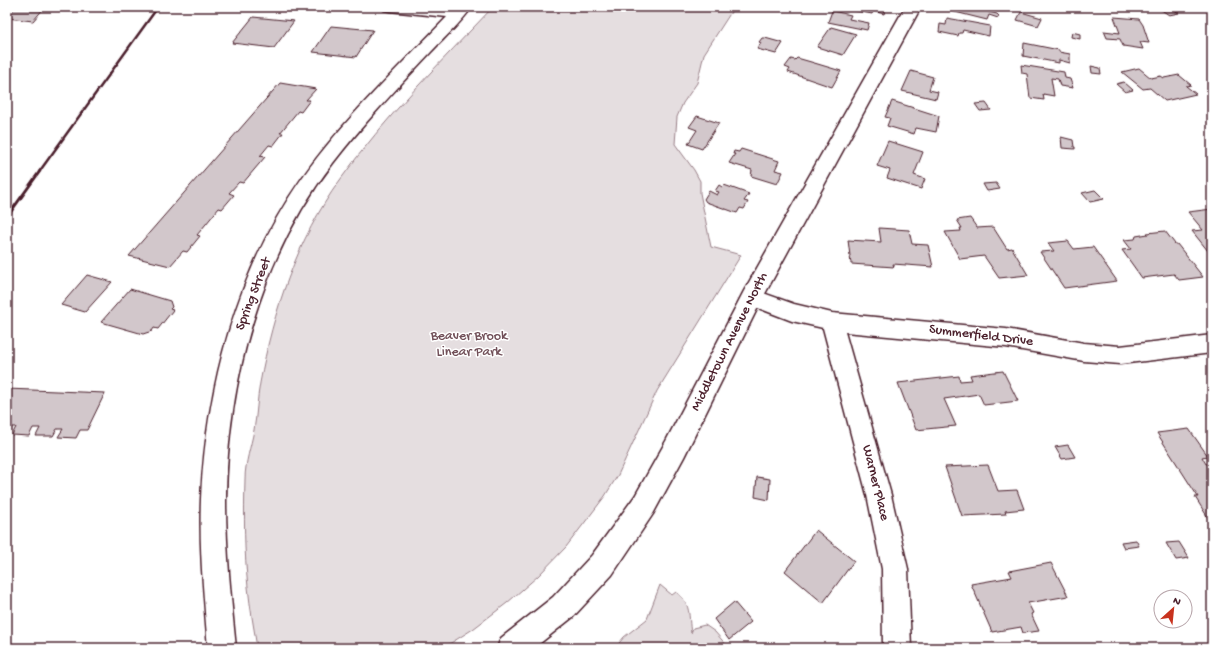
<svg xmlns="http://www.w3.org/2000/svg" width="1219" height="655" font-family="'Gochi Hand',sans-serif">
	<rect width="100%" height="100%" fill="#fff"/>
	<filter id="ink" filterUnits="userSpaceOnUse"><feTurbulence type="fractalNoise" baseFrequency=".025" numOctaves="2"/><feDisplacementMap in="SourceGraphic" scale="8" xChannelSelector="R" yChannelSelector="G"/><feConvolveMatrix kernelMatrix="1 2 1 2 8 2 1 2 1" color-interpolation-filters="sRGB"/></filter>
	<g filter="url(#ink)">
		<path fill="#e5dee0" stroke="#987e86" d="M493,7H738L733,9L704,54L697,83L683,103L677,117L675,144L694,170L700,181V193L711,247L741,255L657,391L618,475L605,496L566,547L538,576L507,603L473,629L443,648H257C254,628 250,608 248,587C244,552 244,515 245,479C245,463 251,446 254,430C257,414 257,398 260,383C273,312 297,239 340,180C385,117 440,63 493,7Z
			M660,585L672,595L676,592C692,604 688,615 691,633L693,628L705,625L715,632L729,648H615L624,637L647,619Z"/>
		<path fill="#d2c7cb" stroke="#4a1f2b" d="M16,7H45L33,21L7,18V14Z
			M853,7H886L884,14L873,11L872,14L852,10Z
			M946,7H978L982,8L981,10L997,14L999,16L998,18L989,15L987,20L951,11V9Z
			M1157,7H1186L1174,10L1179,13L1169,15Z
			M832,11L851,15L849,19L869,23L867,30L828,22Z
			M1021,12L1042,18L1038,26L1017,20Z
			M253,17L294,21L274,48L232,43Z
			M1114,17L1139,19L1143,25L1149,43L1140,42L1143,49L1123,46L1120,39L1107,38L1104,31L1120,33Z
			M947,18L990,26L989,36L963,30L962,33H959L958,36L939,32L940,24L946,25Z
			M331,26L373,30L356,57L313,52Z
			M831,27L856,34L843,55L817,47Z
			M1072,32L1080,34V39L1071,37Z
			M762,38H765L783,43L776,54L757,49L761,43L759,42Z
			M1024,43L1059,50V52L1070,54V63L1059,60V63L1023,56Z
			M797,58L811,62L841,71L832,87L788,72L790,69L785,67L791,59L795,60Z
			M1021,65L1064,72L1065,78L1070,79L1073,88L1060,86L1058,79L1051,78L1054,96L1043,94L1044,100L1030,98L1027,74L1022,73Z
			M1091,66L1100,68L1101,74L1092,73Z
			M1139,68L1151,78L1161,76L1164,78L1179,75L1191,85L1186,86L1196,94L1165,101L1150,88L1143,89L1122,72Z
			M911,71L933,77L929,90L938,92L936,99L902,91Z
			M1124,82L1133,90L1125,92L1116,84Z
			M280,83L316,89L306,100H310L301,112L298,111L280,133H283L273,146L269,145L260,156L265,157L243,183L239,182L229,193L234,195L222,209L219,208L197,235L200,236L187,252L183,251L170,266L129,256Z
			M892,101L939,116L936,132L916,128L914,134L887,126L890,118L885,117Z
			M986,103L991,110L980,111L975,104Z
			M697,116L719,123L702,149L688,144L697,130L689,127Z
			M1061,137L1073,140L1074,147H1075V149L1062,148Z
			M888,141L923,152L914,175L925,179L921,189L887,178L890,170L877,166Z
			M741,149L779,161L775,170L783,172L777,184L751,176L752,170L729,163L735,154H733L734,151L739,152Z
			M996,183L1000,189L987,191L983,184Z
			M719,185L722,187L724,185L749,194L744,201L748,202L744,209L740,208L737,213L706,202L704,199L709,191L717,195L719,192L715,191Z
			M1095,190L1104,199L1090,202L1082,193Z
			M1212,209V256L1192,231L1203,230L1188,212Z
			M970,218L977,228L993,227L1007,249L1012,248L1028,275L999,278L984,256L960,259L945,232L961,231L960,228H962L957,220Z
			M879,228L909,230L912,244L928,245L933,267L893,264L894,267L851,264L848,240L881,242Z
			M1165,231L1175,244H1177L1203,277L1179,280L1174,274L1142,278L1122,250L1131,249L1124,240L1135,239L1136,236L1148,234L1147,233Z
			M1068,241L1074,249L1093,247L1117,281L1064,288L1040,252L1054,251L1048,243Z
			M87,275L112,282L85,312L61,305Z
			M130,289L170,301L172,307L170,309L173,310L158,329L154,328L152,331L143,334L101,322Z
			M1003,371L1018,401L984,405L979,394L944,399L956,426L916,430L898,383L959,376L960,381L972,380L970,375Z
			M7,389L105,393L87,430H80L76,438L58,437L63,429H57L53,436H36L40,428H33L29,436L12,435L16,427H10L7,433Z
			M1189,429L1208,456L1202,457L1206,464L1212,463V524L1195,497H1198L1157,433Z
			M1068,445L1075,457L1062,459L1055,447Z
			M988,465L998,491L1017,490L1024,509L1005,511L1006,514L962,516L945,467Z
			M757,477L770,479L769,500L755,497Z
			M816,530L854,561L823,603L785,571Z
			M1136,540L1139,546L1124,548L1121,542Z
			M1179,542L1189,558L1176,560L1166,543Z
			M1051,563L1068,596L1028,603L1033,613L1031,614L1039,631L1023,633L1021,627L992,632L971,584L1012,577L1009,571Z
			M734,602L751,622L729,640L714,619Z"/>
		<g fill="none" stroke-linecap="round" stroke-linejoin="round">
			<g stroke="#4a1f2b" stroke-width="3">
				<path id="minor" d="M382,7H432L455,9L457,7H472C461,23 444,38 431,52C397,88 363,124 333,163C260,257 227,383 226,501C226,550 231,599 236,648H208C204,598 199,549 201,499C206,387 237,270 302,178C344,119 397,69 447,17L389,11L384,10Z
					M752,289L794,304L832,313L1006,329L1084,343L1120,346L1212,335V353L1120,364L1084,361L1006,347L845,332L891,495L908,569L911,648H883L882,569L867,495L823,328L792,321L745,303L742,297L745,291Z"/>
			</g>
			<g stroke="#4a1f2b" stroke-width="3">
				<path id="tertiary" d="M905,7H921L761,301L684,457L653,514L612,575L573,617L534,648H497L501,638L553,597L592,555L635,496L666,441L744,291Z"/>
			</g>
			<use href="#minor" fill="#fff" fill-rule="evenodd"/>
			<use href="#tertiary" fill="#fff" fill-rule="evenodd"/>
			<path stroke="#4a1f2b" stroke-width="2.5" d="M39,172L158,7"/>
			<path stroke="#4a1f2b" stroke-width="3" d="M7,217L40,171"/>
		</g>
	</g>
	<g text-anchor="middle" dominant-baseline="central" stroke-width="3" stroke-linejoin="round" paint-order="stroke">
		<g font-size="14" fill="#4a1f2b" stroke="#fff">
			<text transform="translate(254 294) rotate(-69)">Spring Street</text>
			<text transform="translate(981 336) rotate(7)">Summerfield Drive</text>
			<text transform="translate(730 342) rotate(-63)">Middletown Avenue North</text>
			<text transform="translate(875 483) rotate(76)">Warner Place</text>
		</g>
		<g font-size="14" fill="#714f58" stroke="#fff">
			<text x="469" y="336">Beaver Brook<tspan x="469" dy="16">Linear Park</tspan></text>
		</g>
	</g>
	<rect width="1219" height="655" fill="none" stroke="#fff" stroke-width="24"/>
	<rect x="12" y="12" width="1195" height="631" fill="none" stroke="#4a1f2b" stroke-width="1.5" filter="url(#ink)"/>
	<g transform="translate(1173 609) rotate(27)"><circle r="19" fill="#ffffff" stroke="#b7a5aa"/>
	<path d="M0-3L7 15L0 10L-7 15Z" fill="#c8321e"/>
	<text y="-6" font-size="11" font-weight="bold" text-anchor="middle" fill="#4a1f2b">N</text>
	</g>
</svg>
